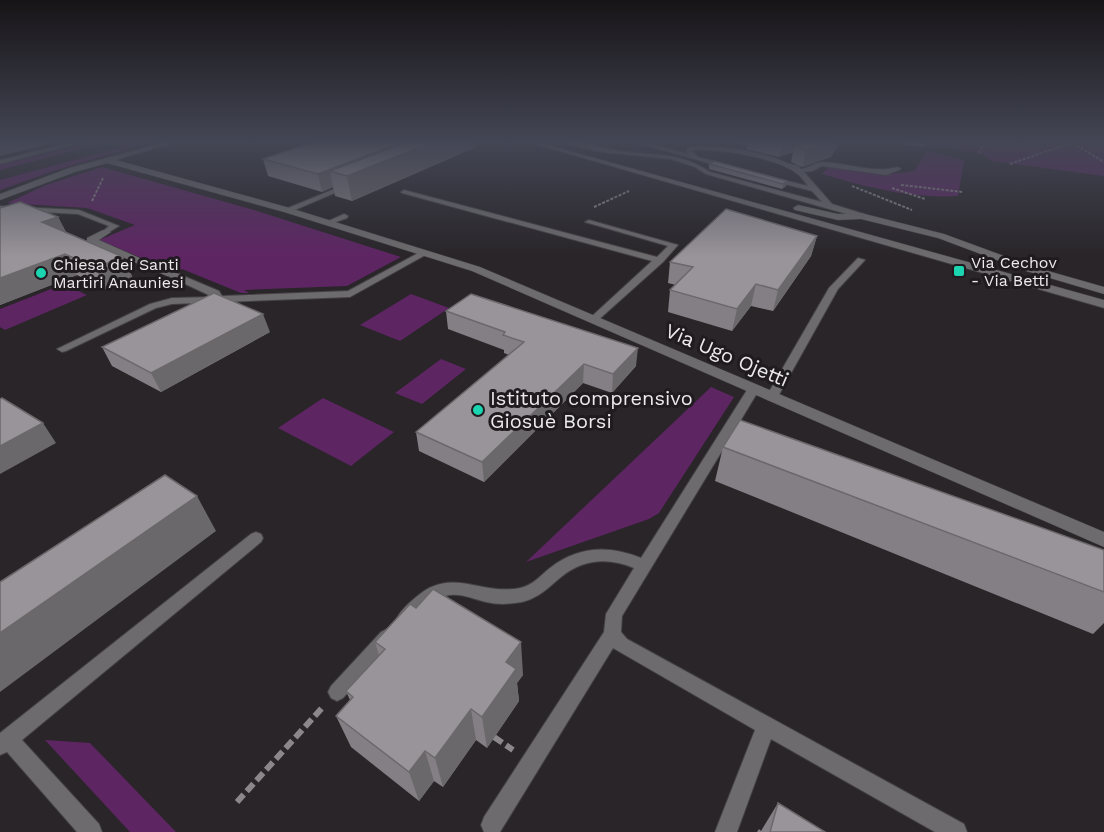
<svg xmlns="http://www.w3.org/2000/svg" width="1104" height="832" font-family="'Work Sans',sans-serif">
	<rect width="100%" height="100%" fill="#292529"/>
	<path fill="#5e2563" d="M97,141H157L53,171L0,190V180L122,147L107,142L0,170V165Z
		M927,141H1104V176L992,161L979,153L925,145Z
		M927,151L964,160L958,196C912,199 866,187 822,174L828,168L834,167C861,171 888,178 915,170Z
		M102,167L254,210L401,257L347,286L244,290L249,293H241L182,269L175,272L99,240L135,225L87,208L7,203L46,185Z
		M64,284L87,295L5,330L0,327V309Z
		M411,294L449,308L400,341L360,325Z
		M441,359L466,369L422,404L395,393Z
		M711,387L734,397L659,513L649,519L526,562Z
		M323,398L394,432L351,466L278,428Z
		M45,740L90,743L176,832H130Z"/>
	<g fill="none" stroke-linecap="round" stroke-linejoin="round">
		<g stroke="#444144" stroke-width="2">
			<path id="lane" d="M79,141H87L0,164V160Z
				M554,141C572,139 593,145 610,149C647,158 675,148 710,172L822,202L812,191L769,180L768,179L771,177L808,186C805,182 802,178 799,175C780,158 718,148 693,150L692,151L698,157L731,166V168L729,169L635,142L639,141L688,154L686,152L689,147C709,144 756,151 775,158C784,161 789,165 797,165L801,169C809,168 815,162 823,162C849,163 873,174 898,167L901,169L886,175L822,166L812,171L804,172L832,204L864,214V218H861L706,174L695,167L671,159L601,152Z
				M349,183L352,185L351,186L290,212L283,210Z
				M404,190L657,257L668,246L585,222L589,220L678,245L663,262L596,322L593,323L588,320L590,318L652,261L402,193L401,192Z
				M0,206L79,210L119,226L106,234L102,232L109,226L78,214L0,210Z
				M344,214L348,216L347,218L328,225L324,223Z
				M422,251L429,253L350,297L172,304L156,308L66,351L62,352L57,349L150,304L172,298L213,297L168,276V272H174L219,291L222,296L348,291Z
				M858,258L865,260L838,289L776,400H768L766,397L829,288Z
				M753,387L759,390L622,616L621,632L627,639L964,824L967,832H935L771,739L737,832H715L755,730L613,648L500,832H484L481,825L484,817L604,632L606,614L634,568C608,557 583,559 561,577C549,587 539,598 522,602C511,604 498,605 486,602C473,599 459,592 445,596C429,601 421,620 405,625L399,623L397,618C401,610 408,604 415,598C452,565 479,596 520,588C532,586 541,575 550,568C578,546 609,545 641,558L747,390Z
				M256,532L261,534L263,538L261,542L22,740L99,824L102,832H77L7,752L0,755V733L251,534Z
				M387,629L393,632L396,637L393,642L343,698L337,701L331,698L328,692L331,686L381,632Z"/>
		</g>
		<g stroke="#444144" stroke-width="1">
			<path id="street" d="M169,141H180L116,160L290,208L480,267L1104,532V547L472,271L284,212L107,163L75,172L0,200V194L69,168Z
				M524,141H534L1104,300V308Z
				M798,205L838,214L861,213L944,234L1034,267L1104,287V294L1026,271L938,238L861,219L838,220L795,210L793,208Z
				M103,230L111,232L99,240L176,274L167,276L87,242V238Z"/>
		</g>
		<path stroke="#8b878b" stroke-width="2" stroke-dasharray="3 1.5" stroke-linecap="butt" d="M974,141L984,144L979,153
			M1073,143L1104,162
			M1010,164L1076,141
			M901,185L963,192
			M852,186L912,210
			M892,188L925,199
			M92,201L103,178
			M594,207L629,191"/>
		<path stroke="#8b878b" stroke-width="6" stroke-dasharray="10 4.5" stroke-linecap="butt" d="M494,737L513,750
			M237,802L322,708"/>
		<use href="#lane" fill="#6d6b6d" fill-rule="evenodd"/>
		<use href="#street" fill="#6d6b6d" fill-rule="evenodd"/>
	</g>
	<path fill="#847f84" d="M729,141H843L840,142L831,157L802,167L791,162L793,152L779,157L746,149L747,145L732,143L733,141Z
		M882,141H927L923,147Z
		M476,147L352,201L335,196L333,187L322,192L268,176L263,159Z
		M709,164L787,181L786,186L782,189L709,169Z
		M0,208L58,217L66,232L133,278L106,289L77,275L0,305Z
		M817,236L811,256L773,311L751,306L732,331L668,312L670,290L676,285L668,283L670,262Z
		M446,311L636,366L612,393L583,383L484,482L419,451L416,432L509,355L504,353V350L448,329Z
		M270,332L161,392L112,366L102,347Z
		M723,447L1104,550V623L1093,634L715,481Z
		M375,642L523,675L517,683L519,701L487,748L476,740L443,787L434,781L419,801L351,747L336,716L350,700L346,691L379,655Z
		M778,803L825,832H757L759,829L761,831Z"/>
	<path fill="#6b686b" d="M0,141H62L0,156Z
		M405,141H476V147L352,201L347,176L330,171L333,187L322,192L318,174Z
		M783,141H805L803,149L795,146L793,152L779,157Z
		M836,141H843L840,142L831,157L802,167L806,150Z
		M787,181L786,186L782,189L783,184Z
		M58,217L68,237L42,222Z
		M817,236L811,256L773,311L778,290Z
		M65,254L77,275L0,305V278Z
		M123,257L133,278L106,289L95,268Z
		M756,284L751,306L732,331L737,309Z
		M263,314L270,332L161,392L151,373Z
		M638,348L636,366L612,393L613,374Z
		M584,364L583,383L484,482L482,462Z
		M43,423L56,443L0,474V446Z
		M197,496L216,531L0,692V633Z
		M521,642L523,675L517,683L519,701L487,748L482,717L506,662Z
		M471,709L476,740L443,787L435,758Z
		M425,751L434,781L419,801L409,772Z"/>
	<path fill="#999499" stroke="#6b686b" stroke-width="1.5" d="M316,141H405L318,174L263,159Z
		M410,141H436L347,176L330,171Z
		M807,141H836L806,150L795,146Z
		M714,161L787,181L783,184L709,164Z
		M20,202L58,217L42,222L123,257L95,268L65,254L0,278V208Z
		M726,209L817,236L778,290L756,284L737,309L670,290L693,267L670,262Z
		M214,293L263,314L151,373L102,347Z
		M471,294L638,348L613,374L584,364L482,462L416,432L524,342L503,335L505,332L446,311Z
		M2,398L43,423L0,446V399Z
		M740,420L1104,550V592L723,447Z
		M165,475L197,496L0,633V582Z
		M433,589L521,642L506,662L516,669L482,717L471,709L435,758L425,751L409,772L336,716L353,697L346,691L385,649L375,642L410,604L416,608Z
		M778,803L825,832H770Z"/>
	<linearGradient id="sky" x2="0" y2="1"><stop stop-color="#171417"/><stop offset="0.55" stop-color="#434654"/><stop offset="1" stop-color="#434654" stop-opacity="0"/></linearGradient>
	<rect width="1104" height="257" fill="url(#sky)"/>
	<g fill="#1bd5b1" stroke="#1f1b1f" stroke-width="2">
		<rect x="953" y="265" width="12" height="12" rx="3"/>
		<circle cx="41" cy="273" r="6"/>
		<circle cx="478" cy="410" r="6"/>
	</g>
	<g text-anchor="middle" dominant-baseline="central" stroke-width="6" stroke-linejoin="round" paint-order="stroke">
		<g font-size="16" fill="#edeaed" stroke="#1f1b1f" text-anchor="start">
			<text x="971" y="262">Via Cechov<tspan x="971" dy="18">- Via Betti</tspan></text>
			<text x="53" y="264">Chiesa dei Santi<tspan x="53" dy="18">Martiri Anauniesi</tspan></text>
		</g>
		<g font-size="20" fill="#edeaed" stroke="#1f1b1f">
			<text transform="translate(727 355) rotate(23)">Via Ugo Ojetti</text>
		</g>
		<g font-size="20" fill="#edeaed" stroke="#1f1b1f" text-anchor="start">
			<text x="490" y="398">Istituto comprensivo<tspan x="490" dy="23">Giosuè Borsi</tspan></text>
		</g>
	</g>
</svg>
